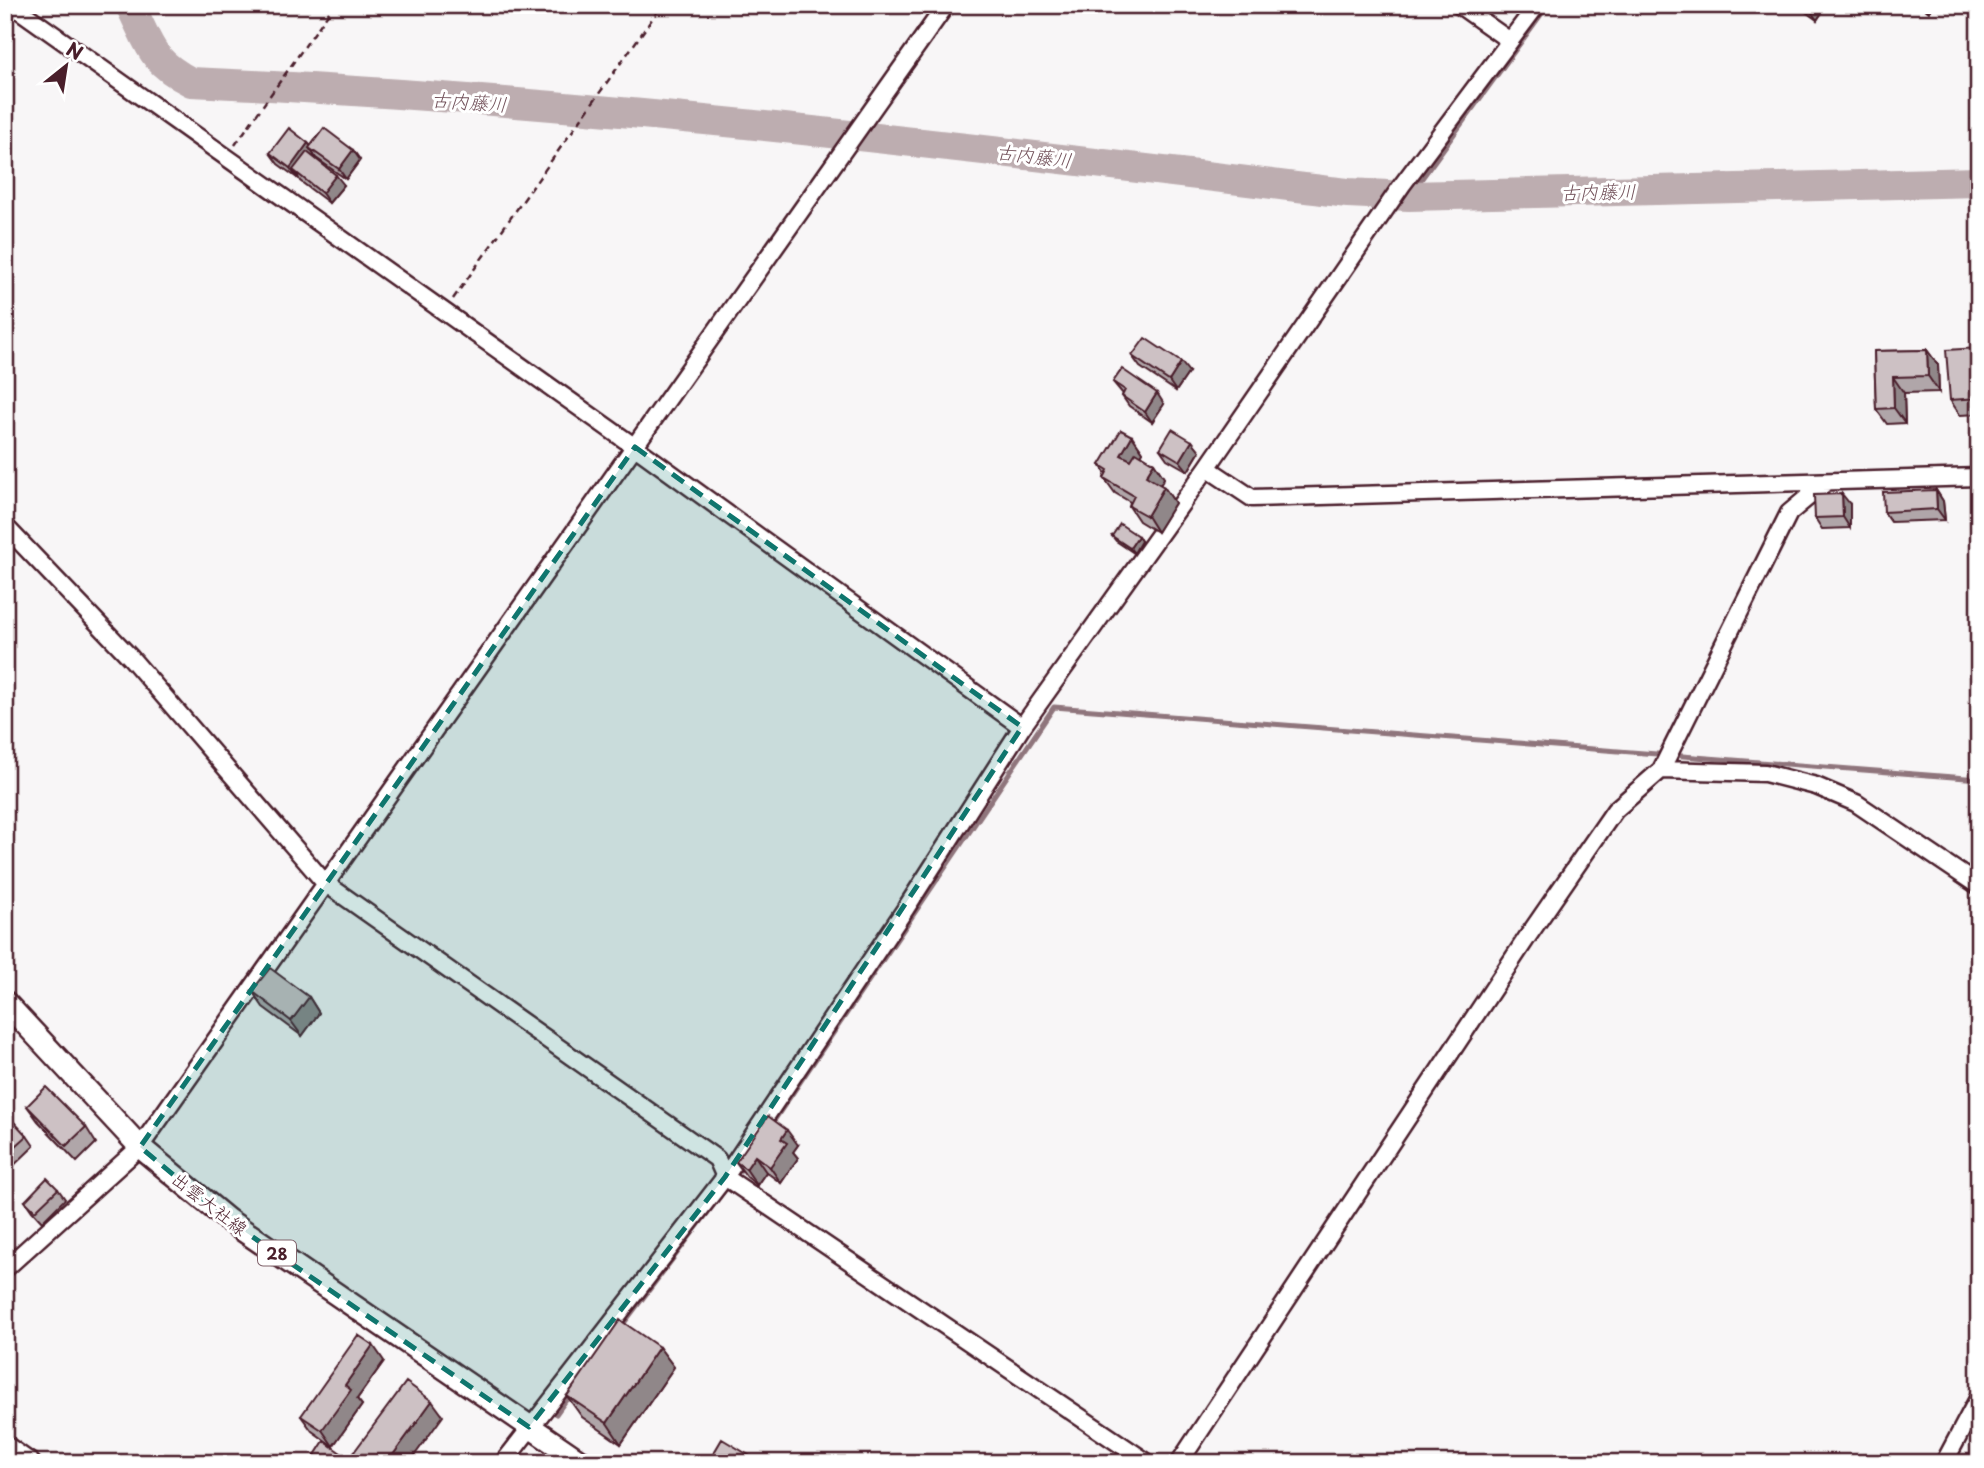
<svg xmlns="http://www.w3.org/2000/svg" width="1984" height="1468" font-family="'Playpen Sans','Klee One',sans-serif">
	<rect width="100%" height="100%" fill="#f8f6f7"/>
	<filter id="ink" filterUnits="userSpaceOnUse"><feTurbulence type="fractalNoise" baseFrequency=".0143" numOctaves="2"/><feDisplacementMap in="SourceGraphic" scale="14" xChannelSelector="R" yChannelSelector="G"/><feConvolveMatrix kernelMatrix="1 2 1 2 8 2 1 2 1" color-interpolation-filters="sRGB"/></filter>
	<g filter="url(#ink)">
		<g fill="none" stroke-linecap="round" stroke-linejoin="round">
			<path stroke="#8f747b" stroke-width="5" d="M1409,196L1548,5
				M771,1125L1054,707L1979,779
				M621,1327L744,1165
				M556,1414L571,1393
				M515,1463L520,1457"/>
			<path stroke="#bdadb0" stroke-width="30" d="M130,5C150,45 150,61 191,82C579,99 963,147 1348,193L1409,196L1979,182"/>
			<g stroke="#4a1f2b" stroke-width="21">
				<path id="minor" d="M12,5L635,447L1022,727
					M1459,5L1510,41
					M1207,468L1252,498L1979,477
					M5,526L131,658L325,883L717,1159L725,1177L1148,1463
					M1661,770L1765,773L1816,786L1856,803L1979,886
					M5,1269L140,1147L946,5
					M5,1444L32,1463
					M503,1463L725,1177L906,908L1022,727L1207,468L1402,185L1537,5
					M1179,1463L1528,936L1615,810L1661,770L1789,513L1826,482
					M1944,1463L1979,1397"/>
			</g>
			<g stroke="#4a1f2b" stroke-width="26">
				<path id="major" d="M5,1002L140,1147L228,1220L583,1463"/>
			</g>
			<path stroke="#4a1f2b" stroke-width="2.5" stroke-dasharray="7 5" stroke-linecap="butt" d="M235,145L334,5
				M453,299L662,5"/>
			<use href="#minor" stroke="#fff" stroke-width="16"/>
			<use href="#major" stroke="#fff" stroke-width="21"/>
		</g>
		<path fill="#b0a6a9" stroke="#4a1f2b" stroke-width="2" d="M1796,5H1827L1817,20Z
			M1920,5H1934L1929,12Z
			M308,143L311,146L353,150L360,160L346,179L316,158L314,155L313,157L344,185L329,203L300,181L298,177L297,178L278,164L270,153Z
			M1979,348V414L1960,415L1950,400Z
			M1927,350L1938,365L1939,392L1904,393L1905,423L1887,424L1876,409L1874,351Z
			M1132,356L1189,372L1176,391L1140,367Z
			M1113,382L1164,404L1152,422L1129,406L1122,396L1123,394Z
			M1132,436L1143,452L1141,455L1154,463L1164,478L1160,485L1164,487L1175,503L1157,532L1139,521L1129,506L1130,502L1115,493L1104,478L1106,474L1100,465Z
			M1192,441L1200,451L1188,471L1167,459L1160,449Z
			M1936,490L1943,501L1945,520L1891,522L1884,512Z
			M1850,504V528L1822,529L1815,518Z
			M1112,536H1138L1141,541L1134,553L1116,541Z
			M252,991L309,997L319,1013L302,1036L263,1007Z
			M27,1106L86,1127L96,1143L77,1162L38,1121Z
			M5,1131L27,1136L34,1146L5,1174Z
			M798,1145L793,1152L798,1158L781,1183L766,1172L757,1185L747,1177L736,1162Z
			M58,1189L65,1199L42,1222L32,1211L25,1201Z
			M659,1347L674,1367L621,1444L582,1417L567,1396Z
			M384,1361L357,1399L362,1405L333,1446L312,1431L301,1416Z
			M315,1455L351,1463H320Z"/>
		<path fill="#908789" stroke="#4a1f2b" stroke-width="2" d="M1813,5H1827L1817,20L1810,10Z
			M1924,5H1934L1929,12Z
			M308,143L315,152L309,148L314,155L299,175L293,170L298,177L297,178L290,168Z
			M353,150L360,160L346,179L339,169Z
			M336,175L344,185L329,203L322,193Z
			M1927,350L1938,365L1939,392L1928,376Z
			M1181,362L1189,372L1176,391L1169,381Z
			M1893,377L1904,393L1905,423L1894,408Z
			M1157,393L1164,404L1152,422L1145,412Z
			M1132,436L1143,452L1132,470L1121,455Z
			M1192,441L1200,451L1188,471L1180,461Z
			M1154,463L1164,478L1157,491L1146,476Z
			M1164,487L1175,503L1157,532L1147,516Z
			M1936,490L1943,501L1945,520L1937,509Z
			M1842,494L1850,504V528L1843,517Z
			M1138,536L1141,541L1134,553L1130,548Z
			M309,997L319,1013L302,1036L291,1021Z
			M787,1130L798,1145L793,1152L798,1158L781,1183L770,1167L781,1139Z
			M755,1156L766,1172L757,1185L746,1169Z
			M373,1345L384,1361L357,1399L362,1405L333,1446L322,1430L345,1385Z
			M659,1347L674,1367L621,1444L607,1423Z
			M432,1401L443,1416L409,1463H387Z
			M752,1457L756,1463H748Z"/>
		<path fill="#cdc1c4" stroke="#4a1f2b" stroke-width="2" d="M1804,5H1813L1810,10Z
			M1979,110V124L1972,119Z
			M289,128L308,143L290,168L270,153Z
			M324,128L353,150L339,169L309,148Z
			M307,152L336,175L322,193L293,170Z
			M1145,338L1181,362L1169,381L1132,356Z
			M1979,348V398L1950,400L1946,350Z
			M1927,350L1928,376L1893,377L1894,408L1876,409L1874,351Z
			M1122,369L1157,393L1145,412L1122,396L1125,390L1113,382Z
			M1172,429L1192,441L1180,461L1160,449Z
			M1121,430L1132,436L1121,455L1131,460L1136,452L1154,463L1146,476L1164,487L1147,516L1129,506L1134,496L1104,478L1108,470L1100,465Z
			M1936,490L1937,509L1884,512L1883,492Z
			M1842,494L1843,517L1815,518L1814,495Z
			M1120,524L1138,536L1130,548L1112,536Z
			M270,968L309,997L291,1021L252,991Z
			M46,1087L86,1127L66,1146L27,1106Z
			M768,1116L787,1130L781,1139L787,1143L770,1167L755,1156L746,1169L736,1162Z
			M14,1122L27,1136L5,1156V1131Z
			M47,1178L58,1189L35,1211L25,1201Z
			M620,1320L659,1347L607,1423L567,1396Z
			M358,1335L373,1345L345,1385L351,1390L322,1430L301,1416Z
			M406,1382L432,1401L387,1463H359L351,1456Z
			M722,1439L752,1457L748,1463H712L709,1461Z
			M324,1441L348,1458L345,1463H326L315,1455Z"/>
	</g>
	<path fill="#0f766e" fill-opacity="0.2" stroke="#0f766e" stroke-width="5" stroke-dasharray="14 9" stroke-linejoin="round" d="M635,447L1022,727L725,1177L529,1427L228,1220L140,1147Z"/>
	<g text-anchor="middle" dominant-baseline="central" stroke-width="6" stroke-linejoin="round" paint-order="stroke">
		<rect fill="#fff" stroke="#80626b" stroke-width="2" x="258" y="1240.5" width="38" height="25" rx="5"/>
		<g font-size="16" font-weight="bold" fill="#4a1f2b">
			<text x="277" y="1253">28</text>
		</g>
		<g font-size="18" fill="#4a1f2b" stroke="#fff">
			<text transform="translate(210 1203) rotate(38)">出雲大社線</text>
		</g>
		<g font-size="19" font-style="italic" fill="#72515a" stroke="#fff">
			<text transform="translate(469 101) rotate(4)">古内藤川</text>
			<text transform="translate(1034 155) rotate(7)">古内藤川</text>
			<text transform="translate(1598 191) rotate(-1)">古内藤川</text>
		</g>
	</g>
	<rect width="1984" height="1468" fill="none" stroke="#fff" stroke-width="28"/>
	<rect x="14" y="14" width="1956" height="1440" fill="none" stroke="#4a1f2b" stroke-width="2.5" filter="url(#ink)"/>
	<g transform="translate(66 66) rotate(30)" stroke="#ffffff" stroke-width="5" paint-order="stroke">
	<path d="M0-5L12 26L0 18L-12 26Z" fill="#4a1f2b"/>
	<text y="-10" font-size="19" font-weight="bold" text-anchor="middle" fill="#4a1f2b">N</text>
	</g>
</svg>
